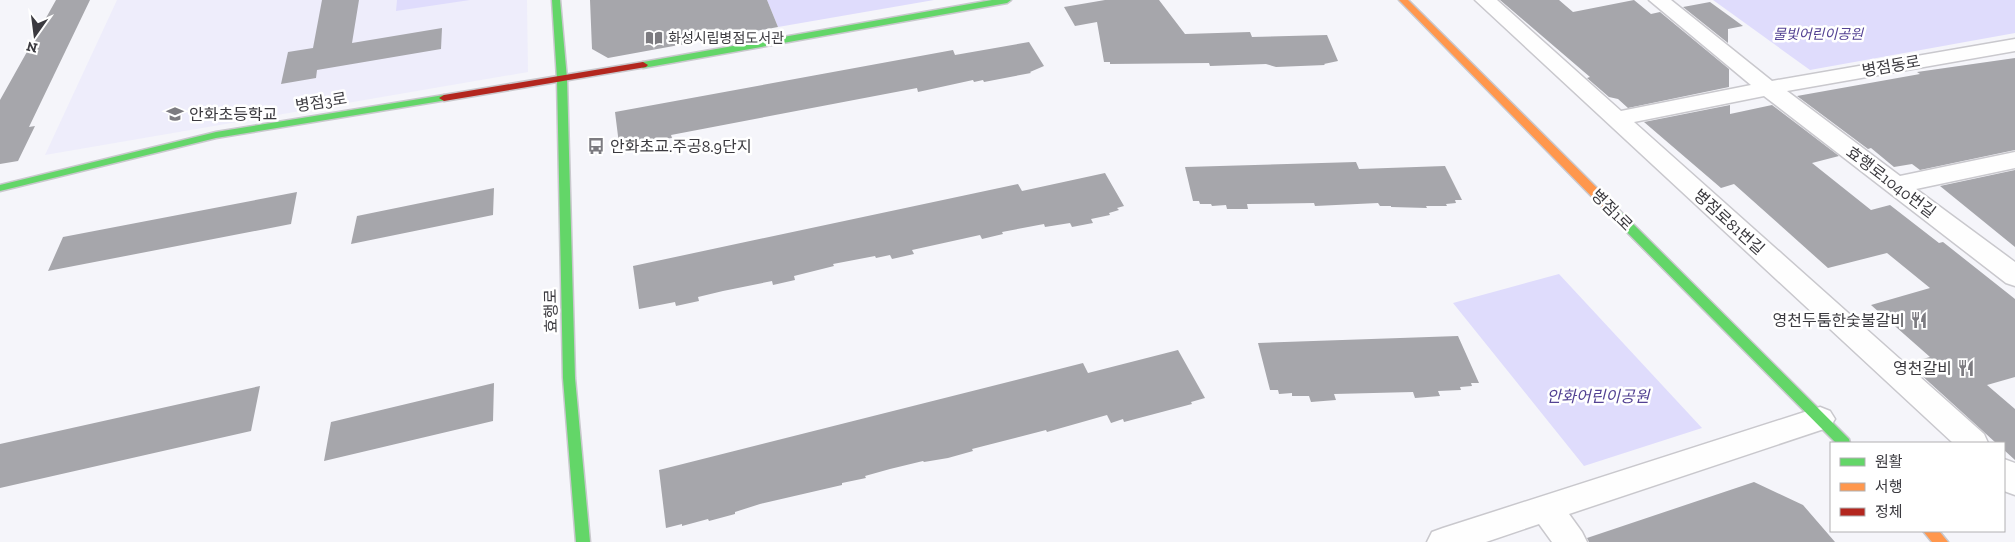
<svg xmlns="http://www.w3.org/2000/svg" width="2015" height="542" font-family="'Zilla Slab','Noto Sans KR',serif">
	<rect width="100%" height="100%" fill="#f5f5fa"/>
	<path fill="#eeedfb" d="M117,0H527L528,72L45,155Z"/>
	<path fill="#dfdcfc" d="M397,0H470L396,11Z
		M767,0H934L778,27Z
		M1713,0H2015V33L1810,70Z
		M1559,274L1702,428L1584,466L1453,303Z"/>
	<path fill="#a6a6ab" d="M56,0H90L29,127L35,126L18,161L0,164V100Z
		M322,0H359L352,43L442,28L441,49L317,70L316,78L281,84L288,52L313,48Z
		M590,0H767L778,27L608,58L592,49Z
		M1105,0H1159L1185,34L1250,32L1252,37L1327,35L1338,61L1324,64L1325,65L1276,67L1266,64L1210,66L1209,63L1110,64V62H1104L1097,22L1075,26L1064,7Z
		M1500,0H1559L1573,12L1634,0L1651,14L1660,12L1729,69V87L1628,108L1618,99L1609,97L1587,78L1590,77Z
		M1710,2L1743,26L1728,29V43L1683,7Z
		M1029,42L1044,66L1030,72L1031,73L984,82L983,80L974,82L973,80L918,92L917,88L671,135L672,138L619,144L615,112L953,50L955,55Z
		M2015,58V150L1920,170L1912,164L1894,167L1871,148L1868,149L1797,96L1920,74L1917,72Z
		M1730,105V114L1772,105L1839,156L1812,163L1871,210L1890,205L1939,243L1943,242L2015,299V377L1987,385L2015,409V460L2004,450V443H1996L1908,363L1930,357L1871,305L1930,288L1887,253L1828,268L1734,184L1721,188L1644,122Z
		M1356,162L1359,169L1445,166L1462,200H1455L1456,203L1446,204L1447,206H1426L1427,208L1391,207V206H1380L1378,203L1315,206L1314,203L1247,204L1248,209H1227L1226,205L1212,206L1211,204H1200L1199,201H1193L1185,167Z
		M2015,170V247L1940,186Z
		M1105,173L1124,206L1117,208L1119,210L1109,213L1110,215L1091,219L1093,223L1072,227L1070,223L1045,227L1044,224L1002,232L1003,234L982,239L980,235L912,250L914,254L892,259L890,255L876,258L875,256L833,264L834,266L794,276L795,280L773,285L772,281L723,291L698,297L699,301L676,306L675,302L639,309L633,266L1018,184L1022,191Z
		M494,188L493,215L351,244L357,216Z
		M297,192L291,224L48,271L63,237Z
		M1458,336L1479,383H1471L1472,386L1460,387L1461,390L1438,391L1440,396L1415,398L1413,392L1334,394L1336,400L1311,402L1309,396H1292V393L1279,394L1278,390H1270L1258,343Z
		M1178,350L1205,398L1191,402L1192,404L1124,422L1123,419L1111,423L1107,415L1047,432L1046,430L972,449L973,451L948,458L924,462L923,461L890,469L865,476L866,478L842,483V485L760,504L735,512V514L709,521L708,519L682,526V524L666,528L659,470L1083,363L1088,373Z
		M494,383L493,421L324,461L331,422Z
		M260,386L251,431L0,488V444Z
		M1754,482L1803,505L1835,542H1589L1587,538Z"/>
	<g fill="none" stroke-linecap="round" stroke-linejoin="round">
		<g stroke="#c9c8cd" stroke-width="3">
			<path id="street" d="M1475,0H1497L1621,111L1751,85L1649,0H1671L1772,81L2015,39V51L1787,91L1900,176L2015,152V168L1916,189L2015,262V286L2006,283L1764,96L1634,122L1984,434L1988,443H1953Z
				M1820,407L1830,411L1835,419L1830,427L1569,514L1582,532L1587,542H1552L1539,524L1486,542H1427L1432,532L1443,528Z
				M2004,459L2015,463V495L2004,491Z"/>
		</g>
		<g stroke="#c9c8cd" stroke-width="3">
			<path id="fast" d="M552,0H560L567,79L575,378L590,542H576L563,378L557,79Z
				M992,0H1011L1007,3L643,68L638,65L643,62Z
				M444,95L449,98L447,100L216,138L0,191V185L216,132Z
				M1608,202L1612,203L1849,439L1850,443H1836L1604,209L1603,206L1604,203Z"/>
		</g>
		<g stroke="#c9c8cd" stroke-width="3">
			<path id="slow" d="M1399,0H1408L1612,203L1613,206L1612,209H1604Z
				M1923,531H1939L1948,542H1932Z"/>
		</g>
		<g stroke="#c9c8cd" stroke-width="3">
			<path id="jam" d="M643,62L648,65L646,67L444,101L439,98L444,95Z"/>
		</g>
		<use href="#street" fill="#fefefe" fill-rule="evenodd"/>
		<use href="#fast" fill="#63d668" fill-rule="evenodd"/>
		<use href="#slow" fill="#ff974d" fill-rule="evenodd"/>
		<use href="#jam" fill="#b3261e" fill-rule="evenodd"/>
	</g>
	<defs>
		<g id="library-bare" transform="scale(1.35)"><path d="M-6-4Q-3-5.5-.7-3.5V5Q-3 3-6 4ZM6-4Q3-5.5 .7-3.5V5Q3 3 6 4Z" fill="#7c7b80" stroke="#fff" stroke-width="2.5" paint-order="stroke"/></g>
		<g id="school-bare" transform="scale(1.35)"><path d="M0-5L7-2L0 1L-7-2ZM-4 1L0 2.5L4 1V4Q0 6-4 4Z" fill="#7c7b80" stroke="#fff" stroke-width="2.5" paint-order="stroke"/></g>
		<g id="bus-bare" transform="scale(1.35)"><path d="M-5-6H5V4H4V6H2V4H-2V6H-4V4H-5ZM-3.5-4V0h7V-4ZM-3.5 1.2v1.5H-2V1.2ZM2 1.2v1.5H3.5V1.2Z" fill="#7c7b80" stroke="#fff" stroke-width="2.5" paint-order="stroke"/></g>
		<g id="restaurant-bare" transform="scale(1.35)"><path d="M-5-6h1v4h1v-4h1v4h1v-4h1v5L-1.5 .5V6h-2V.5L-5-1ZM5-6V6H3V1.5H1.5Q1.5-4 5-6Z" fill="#7c7b80" stroke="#fff" stroke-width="2.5" paint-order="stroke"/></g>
	</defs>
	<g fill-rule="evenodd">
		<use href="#library-bare" x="654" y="38"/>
		<use href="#school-bare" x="175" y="114"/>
		<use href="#bus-bare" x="596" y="146"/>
		<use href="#restaurant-bare" x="1919" y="320"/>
		<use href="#restaurant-bare" x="1966" y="368"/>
	</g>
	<g text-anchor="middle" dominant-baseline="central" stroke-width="5" stroke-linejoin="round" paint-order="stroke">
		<g font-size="14" font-style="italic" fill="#534293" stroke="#fff">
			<text x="1818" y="34">물빛어린이공원</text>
		</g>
		<g font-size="14" fill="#3b3a3f" stroke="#fff" text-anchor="start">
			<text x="668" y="38">화성시립병점도서관</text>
		</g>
		<g font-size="16" fill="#3b3a3f" stroke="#fff">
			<text transform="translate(1891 66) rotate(-10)">병점동로</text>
			<text transform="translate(321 102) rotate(-9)">병점3로</text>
			<text transform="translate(1891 182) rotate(37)">효행로1040번길</text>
			<text transform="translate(1612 210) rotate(45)">병점1로</text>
			<text transform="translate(1729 222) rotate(42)">병점로81번길</text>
			<text transform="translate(551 311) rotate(-91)">효행로</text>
		</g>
		<g font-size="16" fill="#3b3a3f" stroke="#fff" text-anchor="start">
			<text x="189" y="114">안화초등학교</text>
			<text x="610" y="146">안화초교.주공8.9단지</text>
			<text x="1905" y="320" text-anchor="end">영천두툼한숯불갈비</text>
			<text x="1952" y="368" text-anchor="end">영천갈비</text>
		</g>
		<g font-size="16" font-style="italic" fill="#534293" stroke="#fff">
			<text x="1598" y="396">안화어린이공원</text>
		</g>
	</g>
	<rect x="1830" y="442" width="175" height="90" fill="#ffffff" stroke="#b1b0b2"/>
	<rect x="1840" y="458" width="25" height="8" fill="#63d668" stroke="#b1b0b2"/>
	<text x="1875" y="467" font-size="15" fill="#3b3a3f">원활</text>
	<rect x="1840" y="483" width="25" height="8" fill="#ff974d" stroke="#b1b0b2"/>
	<text x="1875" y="492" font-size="15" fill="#3b3a3f">서행</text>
	<rect x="1840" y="508" width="25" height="8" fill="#b3261e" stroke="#b1b0b2"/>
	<text x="1875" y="517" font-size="15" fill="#3b3a3f">정체</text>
	<g transform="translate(35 35) rotate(194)" stroke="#ffffff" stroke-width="4" paint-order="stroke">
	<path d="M0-4L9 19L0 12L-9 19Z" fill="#3b3a3f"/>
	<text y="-8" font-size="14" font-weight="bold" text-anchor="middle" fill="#3b3a3f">N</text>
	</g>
</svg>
